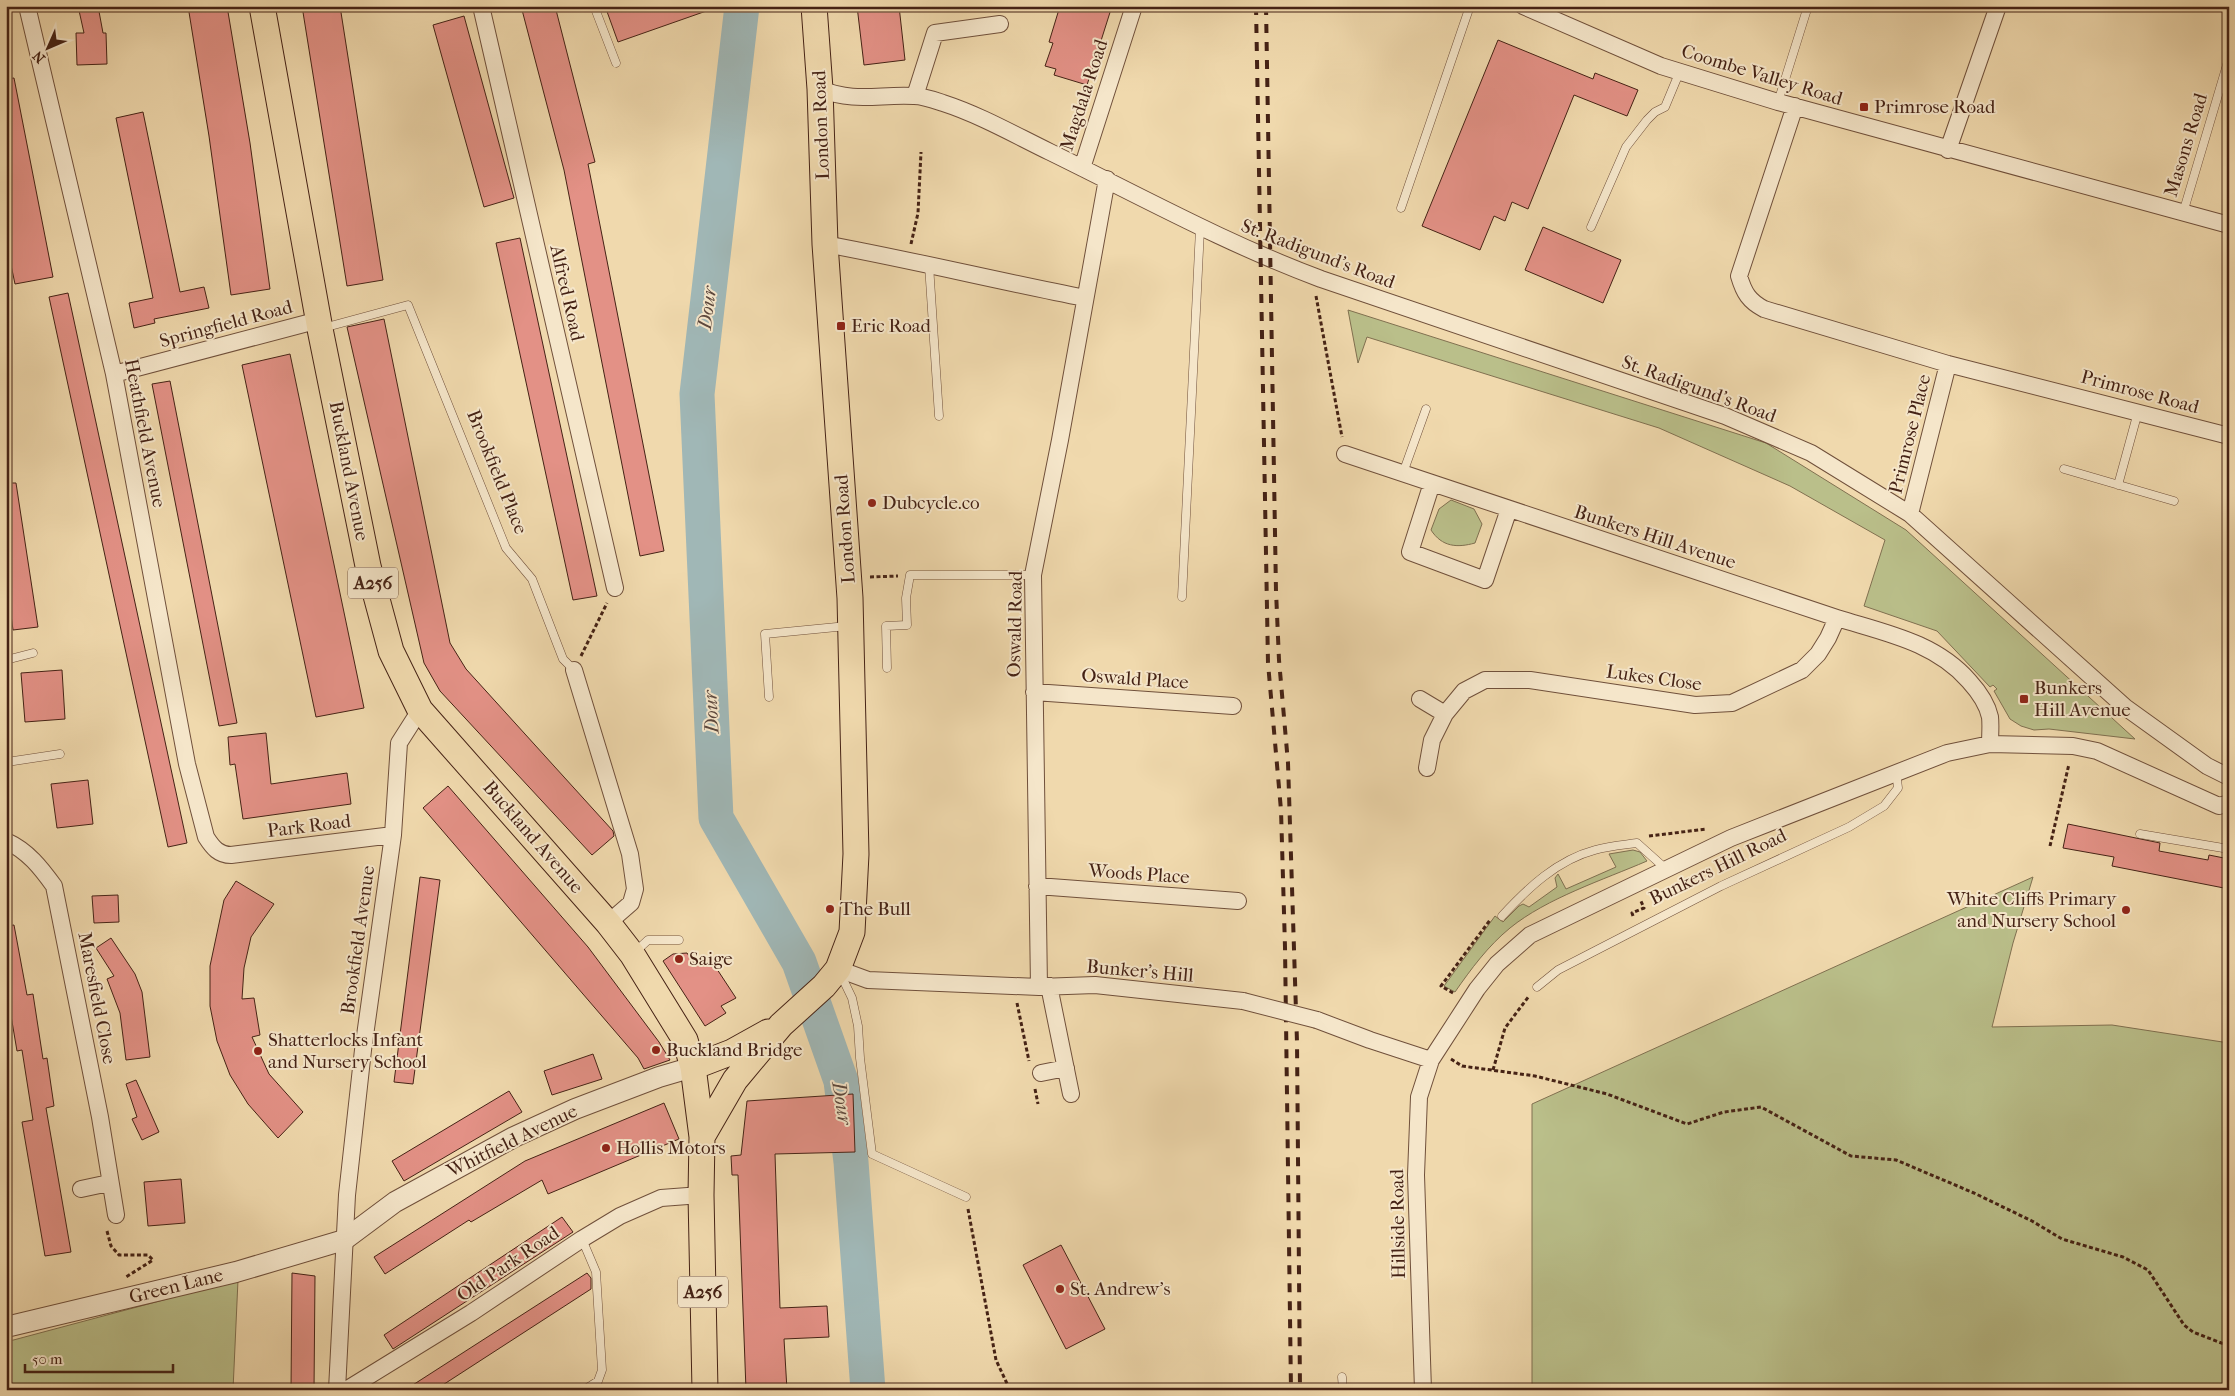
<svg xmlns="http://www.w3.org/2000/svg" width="2235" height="1396" font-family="'IM FELL French Canon',serif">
	<rect width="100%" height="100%" fill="#f0d9ad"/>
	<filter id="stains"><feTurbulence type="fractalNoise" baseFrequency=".004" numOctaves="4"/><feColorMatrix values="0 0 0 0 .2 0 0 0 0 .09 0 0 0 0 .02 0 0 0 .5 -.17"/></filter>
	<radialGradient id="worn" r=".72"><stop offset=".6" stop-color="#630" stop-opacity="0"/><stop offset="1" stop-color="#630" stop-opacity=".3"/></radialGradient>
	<path fill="#babf8a" stroke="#807050" d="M1348,310L1766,443L1906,530L2135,739L2049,729L2034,730L2021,726L2010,719L1994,691L1997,689L1993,685L1990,687L1937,631L1864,606L1885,540L1790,486L1659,428L1367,337L1358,363Z
		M1451,500L1474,509L1482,524L1475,543C1457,548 1442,547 1431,530L1439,509Z
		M1633,850L1640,852L1647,861C1603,880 1547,898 1510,928C1488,946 1471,969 1455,992L1444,986L1495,916L1503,922L1519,906L1523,904L1529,907L1557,887L1555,878L1558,874L1566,889L1616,867L1609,854Z
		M2033,877L2013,943L1992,1027L2112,1025L2229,1043V1390H1532V1104Z
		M238,1280L233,1390H6V1342Z"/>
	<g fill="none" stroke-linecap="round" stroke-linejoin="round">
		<path stroke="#a0b7b6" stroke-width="35" d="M742,6L697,394L716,818L799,962L841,1081L851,1162L868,1390"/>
	</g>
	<path fill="#e39186" stroke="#452215" d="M78,6H98L103,33H106L107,64L77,65L76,33H84Z
		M188,6H227L250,143L270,289L231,295L209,136Z
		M302,6H340L383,280L347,286Z
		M521,6H555L595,162L588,164L664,551L640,556L564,170Z
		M605,6H712V9L618,42Z
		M857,6H899L905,60L864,65Z
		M1060,6H1112L1087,85L1054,75L1056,69L1045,66L1053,43L1049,42Z
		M464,16L514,198L484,207L433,25Z
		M1498,40L1593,79L1595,73L1638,90L1627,116L1574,95L1528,209L1512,202L1505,221L1494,216L1480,250L1422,226Z
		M14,78L53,277L15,284L6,241V79Z
		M143,112L180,292L204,287L209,308L154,319L155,323L134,328L129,303L153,298L116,118Z
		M1543,227L1621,260L1603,303L1525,270Z
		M520,238L597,596L573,600L496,243Z
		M68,293L187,843L168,847L49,297Z
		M384,319L450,643L466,669L613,831L614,836L592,855L440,691L424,663L347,327Z
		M290,354L364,708L316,717L242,365Z
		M170,381L237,723L219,726L152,384Z
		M6,483H16L38,627L13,630L6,577Z
		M62,670L65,719L25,722L21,673Z
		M266,733L271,784L347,773L351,804L243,819L235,764L230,765L228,737Z
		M88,780L93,824L57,828L51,784Z
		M448,786L588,947L659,1042L670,1060L644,1069L638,1058L423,808Z
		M2068,824L2160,843L2159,851L2208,860L2209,855L2229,859V889L2112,866L2114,857L2063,848Z
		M420,877L440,880L413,1084L394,1082Z
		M236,881L274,904L251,937L244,968L242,999L254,998L260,1035L252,1037L269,1074L303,1112L278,1138L248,1104L230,1075L217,1041L210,1006V966L224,900Z
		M118,895L119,922L94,923L92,896Z
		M14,925L27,995L33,994L43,1059L47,1058L54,1106L46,1108L71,1252L45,1256L22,1122L33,1120L22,1050L17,1051L6,986V926Z
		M111,938L135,974L142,992L150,1057L126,1060L120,1013L107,979L114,976L96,948Z
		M687,953L696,966L709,957L736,998L721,1006L726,1013L705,1026L663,961L673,954Z
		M593,1054L602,1079L552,1095L544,1071Z
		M136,1080L159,1132L142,1140L132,1119L137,1117L126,1084Z
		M509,1091L522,1112L404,1181L392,1161Z
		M853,1094L855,1152L775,1154L780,1308L827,1306L829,1337L784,1339L787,1390H746L738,1175H732L731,1156L741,1155L747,1101Z
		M664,1103L679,1139L548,1194L542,1180L471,1222L469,1220L385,1274L374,1257L525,1161Z
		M181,1179L185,1223L148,1226L144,1182Z
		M562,1217L573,1232L393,1349L384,1335Z
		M1061,1245L1105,1329L1066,1349L1023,1265Z
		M292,1273L315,1276L314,1390H291Z
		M587,1273L591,1278V1289L435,1390H405Z"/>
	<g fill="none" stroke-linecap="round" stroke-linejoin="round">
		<g stroke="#70503b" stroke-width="9">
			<path id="service" d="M594,6L616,63
				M1778,102L1808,6
				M1401,208L1470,6
				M2183,213L2229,58
				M1591,227L1626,147L1647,120L1655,112L1665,107L1680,71
				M929,265L939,416
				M323,328L408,305L506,548L532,579L563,659L574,670
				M2064,469L2174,501
				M1403,473L1426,409
				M2118,485L2138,412
				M1182,597L1200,229
				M6,660L33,653
				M887,668L886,626L907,625L906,598L910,575H1033
				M769,697L765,634L847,626
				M6,755L7,762L60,754
				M2140,834L2229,849
				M1502,916C1528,888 1557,860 1595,850C1609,846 1623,845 1637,843L1666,869
				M634,953L648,940H679
				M840,973L852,998L858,1026L860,1058L872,1154L966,1197
				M1537,987L1558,970L1721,886L1849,827L1884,806L1898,788L1896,771
				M582,1239L596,1272L602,1370L598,1381L584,1390
				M1342,1377L1343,1390"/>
		</g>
		<g stroke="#70503b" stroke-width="18">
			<path id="minor" d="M27,6L114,374L187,764L206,837C213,848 219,855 231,855L393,835
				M481,6L615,588
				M1523,6L1661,66L1778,102L2229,225
				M820,89C855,103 879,94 914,96C923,96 934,100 943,103C980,115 1015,135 1050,152C1140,196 1227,244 1321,279L1725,416L1811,453L1910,514L2125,707L2207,766L2229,777
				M915,96L935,33L1000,24
				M1795,106L1739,276C1744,293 1749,301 1764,309L1948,364L2229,436
				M1948,150L1998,6
				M1082,168L1134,6
				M825,244C912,260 998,281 1085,298
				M114,374L319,320
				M1345,454L1837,618C1885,633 1935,642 1969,681C1979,692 1987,703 1990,717C1991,725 1990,736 1990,744
				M1432,483L1410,552L1485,580L1509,509
				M1910,514L1948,364
				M574,670L630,854L635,889L631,903L608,923
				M1034,692L1233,706
				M1420,699L1445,714
				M1427,768L1432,740L1445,714L1464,691L1485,680H1530L1695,705L1732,703L1802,670L1818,654L1828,638L1837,618
				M6,841C28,851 41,868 54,886L100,1117L116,1215
				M1037,886L1238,901
				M838,969L868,980L1039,987L1095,985L1243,1001
				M1049,986L1071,1094
				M1039,987L1033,575L1060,440L1107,179
				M1317,1020L1370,1040L1431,1060
				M1041,1073L1066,1068
				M81,1189L109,1183
				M337,1390L347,1195L363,1050L393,835L399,743L420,710
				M346,1390L471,1313L582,1239L620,1216L661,1198L701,1195
				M1423,1390L1416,1175L1419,1097L1431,1060L1477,989L1497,964L1530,935L1731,838L1947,753L1990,744L2073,746L2097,751L2219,806L2229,803"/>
		</g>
		<g stroke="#70503b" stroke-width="22">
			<path id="tertiary" d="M6,1327L236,1272L344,1240L395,1202L514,1137L575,1109L659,1077L693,1067"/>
		</g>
		<g stroke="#452215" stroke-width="27">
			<path id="primary" d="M262,6L320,329L368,566L391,651L420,710L608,923L632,954L685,1040L693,1067L702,1137L701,1195L705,1390
				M693,1067L732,1052L768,1032
				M702,1137L735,1080L781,1025L824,986L838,969L852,932L856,854L850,598L825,244L820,89L814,6"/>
		</g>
		<path stroke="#452215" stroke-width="3" stroke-dasharray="4 2.5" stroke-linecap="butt" d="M911,244L918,213L921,152
			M1316,296L1342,437
			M870,577L898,576
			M581,656L607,603
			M1649,836L1707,829
			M2050,846L2069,764
			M1633,916L1632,913L1644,908L1640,899
			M1453,993L1441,986L1490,920
			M1017,1003L1029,1061
			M1451,1059L1462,1066L1535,1076L1607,1094L1687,1124L1724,1112L1761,1107L1851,1156L1896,1160L1974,1193L2032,1221L2062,1239L2123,1257L2148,1270L2184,1325L2193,1332L2229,1346
			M1493,1070L1505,1028L1529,996
			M1035,1089L1038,1104
			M968,1209L996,1360L1010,1390
			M107,1231L111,1246L119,1255H148L153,1260L126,1277"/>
		<use href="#service" stroke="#f5e6ca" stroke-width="8"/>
		<use href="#minor" stroke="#f5e6ca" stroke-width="16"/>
		<use href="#tertiary" stroke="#f5e6ca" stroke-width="20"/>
		<use href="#primary" stroke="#f0d9ad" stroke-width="25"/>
		<path stroke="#452215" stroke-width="4" stroke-dasharray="9 9" stroke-linecap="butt" d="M1256,6L1268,663L1281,810L1285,947L1291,1390
			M1266,6L1276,591L1279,660L1288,763L1297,1042L1300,1390"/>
		<g stroke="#70503b" stroke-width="18" stroke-linecap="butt">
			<path id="minor-bridge" d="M1243,1001L1317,1020"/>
		</g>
		<use href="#minor-bridge" stroke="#f5e6ca" stroke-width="16"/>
	</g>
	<g fill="#8f2418" stroke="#f5e6ca" stroke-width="2">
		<rect x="1859" y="102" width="10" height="10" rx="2.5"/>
		<rect x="836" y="321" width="10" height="10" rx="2.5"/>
		<circle cx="872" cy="503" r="5"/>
		<rect x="2019" y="694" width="10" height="10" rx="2.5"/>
		<circle cx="830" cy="909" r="5"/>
		<circle cx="2126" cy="910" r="5"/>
		<circle cx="679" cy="959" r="5"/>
		<circle cx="656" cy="1050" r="5"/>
		<circle cx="258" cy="1051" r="5"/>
		<circle cx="606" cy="1148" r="5"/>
		<circle cx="1060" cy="1289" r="5"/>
	</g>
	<g text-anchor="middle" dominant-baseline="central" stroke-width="4" stroke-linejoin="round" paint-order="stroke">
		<g fill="#f5e6ca" stroke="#7a5d4b" stroke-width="1">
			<rect x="348" y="567.5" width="50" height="31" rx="4"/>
			<rect x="678" y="1276.5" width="50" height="31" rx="4"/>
		</g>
		<g font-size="18" font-weight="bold" fill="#452215">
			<text x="373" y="583">A256</text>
			<text x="703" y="1292">A256</text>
		</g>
		<g font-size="19" fill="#452215" stroke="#f5e6ca">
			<text transform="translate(1762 75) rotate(17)">Coombe Valley Road</text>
			<text transform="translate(1084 95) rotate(-72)">Magdala Road</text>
			<text transform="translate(821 125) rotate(-92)">London Road</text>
			<text transform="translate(2186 145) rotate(-73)">Masons Road</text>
			<text transform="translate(1318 254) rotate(21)">St. Radigund's Road</text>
			<text transform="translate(567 293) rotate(77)">Alfred Road</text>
			<text transform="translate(226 324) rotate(-15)">Springfield Road</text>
			<text transform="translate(1699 389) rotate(20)">St. Radigund's Road</text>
			<text transform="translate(2140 392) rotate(15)">Primrose Road</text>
			<text transform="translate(145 433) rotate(79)">Heathfield Avenue</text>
			<text transform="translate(1910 434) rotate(-76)">Primrose Place</text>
			<text transform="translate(349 471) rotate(79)">Buckland Avenue</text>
			<text transform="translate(497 472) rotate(68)">Brookfield Place</text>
			<text transform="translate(845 529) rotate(-94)">London Road</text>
			<text transform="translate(1655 537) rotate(18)">Bunkers Hill Avenue</text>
			<text transform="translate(1015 624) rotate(-89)">Oswald Road</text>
			<text transform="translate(1654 678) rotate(8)">Lukes Close</text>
			<text transform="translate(1135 679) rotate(4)">Oswald Place</text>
			<text transform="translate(309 826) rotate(-7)">Park Road</text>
			<text transform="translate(533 837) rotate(49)">Buckland Avenue</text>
			<text transform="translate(1718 867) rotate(-26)">Bunkers Hill Road</text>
			<text transform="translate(1139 874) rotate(4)">Woods Place</text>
			<text transform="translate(358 940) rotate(-82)">Brookfield Avenue</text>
			<text transform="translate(1140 971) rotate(5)">Bunker's Hill</text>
			<text transform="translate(97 998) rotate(79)">Maresfield Close</text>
			<text transform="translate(512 1141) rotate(-26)">Whitfield Avenue</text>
			<text transform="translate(1398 1224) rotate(-91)">Hillside Road</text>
			<text transform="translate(508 1264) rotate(-34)">Old Park Road</text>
			<text transform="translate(176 1286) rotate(-14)">Green Lane</text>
		</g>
		<g font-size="19" fill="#452215" stroke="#f5e6ca" text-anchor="start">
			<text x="1874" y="107">Primrose Road</text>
			<text x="851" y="326">Eric Road</text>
			<text x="882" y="503">Dubcycle.co</text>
			<text x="2034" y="688">Bunkers<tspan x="2034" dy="22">Hill Avenue</tspan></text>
			<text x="2116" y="899" text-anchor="end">White Cliffs Primary<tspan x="2116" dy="22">and Nursery School</tspan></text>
			<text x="840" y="909">The Bull</text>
			<text x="689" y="959">Saige</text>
			<text x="268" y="1040">Shatterlocks Infant<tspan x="268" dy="22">and Nursery School</tspan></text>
			<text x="666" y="1050">Buckland Bridge</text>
			<text x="616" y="1148">Hollis Motors</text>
			<text x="1070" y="1289">St. Andrew's</text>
		</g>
		<g font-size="20" font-style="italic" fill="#5c473d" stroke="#f5e6ca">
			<text transform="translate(707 308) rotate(-83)">Dour</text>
			<text transform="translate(711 712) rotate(-93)">Dour</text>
			<text transform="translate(842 1103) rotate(81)">Dour</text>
		</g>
	</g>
	<rect width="2235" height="1396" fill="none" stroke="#f0d9ad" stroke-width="25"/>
	<rect x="8" y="8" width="2220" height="1381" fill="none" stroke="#452215" stroke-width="2.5"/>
	<rect x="12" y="12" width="2210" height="1371" fill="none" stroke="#452215"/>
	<g transform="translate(48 48) rotate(225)" stroke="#f5e6ca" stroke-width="4" paint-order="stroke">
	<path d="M0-4L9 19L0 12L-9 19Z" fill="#452215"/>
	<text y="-8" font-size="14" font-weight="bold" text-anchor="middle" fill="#452215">N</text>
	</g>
	<path d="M25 1364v8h148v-8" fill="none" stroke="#452215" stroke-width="2.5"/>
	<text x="32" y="1364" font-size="15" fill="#452215" stroke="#f5e6ca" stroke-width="4" paint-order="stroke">50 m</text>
	<rect width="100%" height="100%" filter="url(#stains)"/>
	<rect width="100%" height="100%" fill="url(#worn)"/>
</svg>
